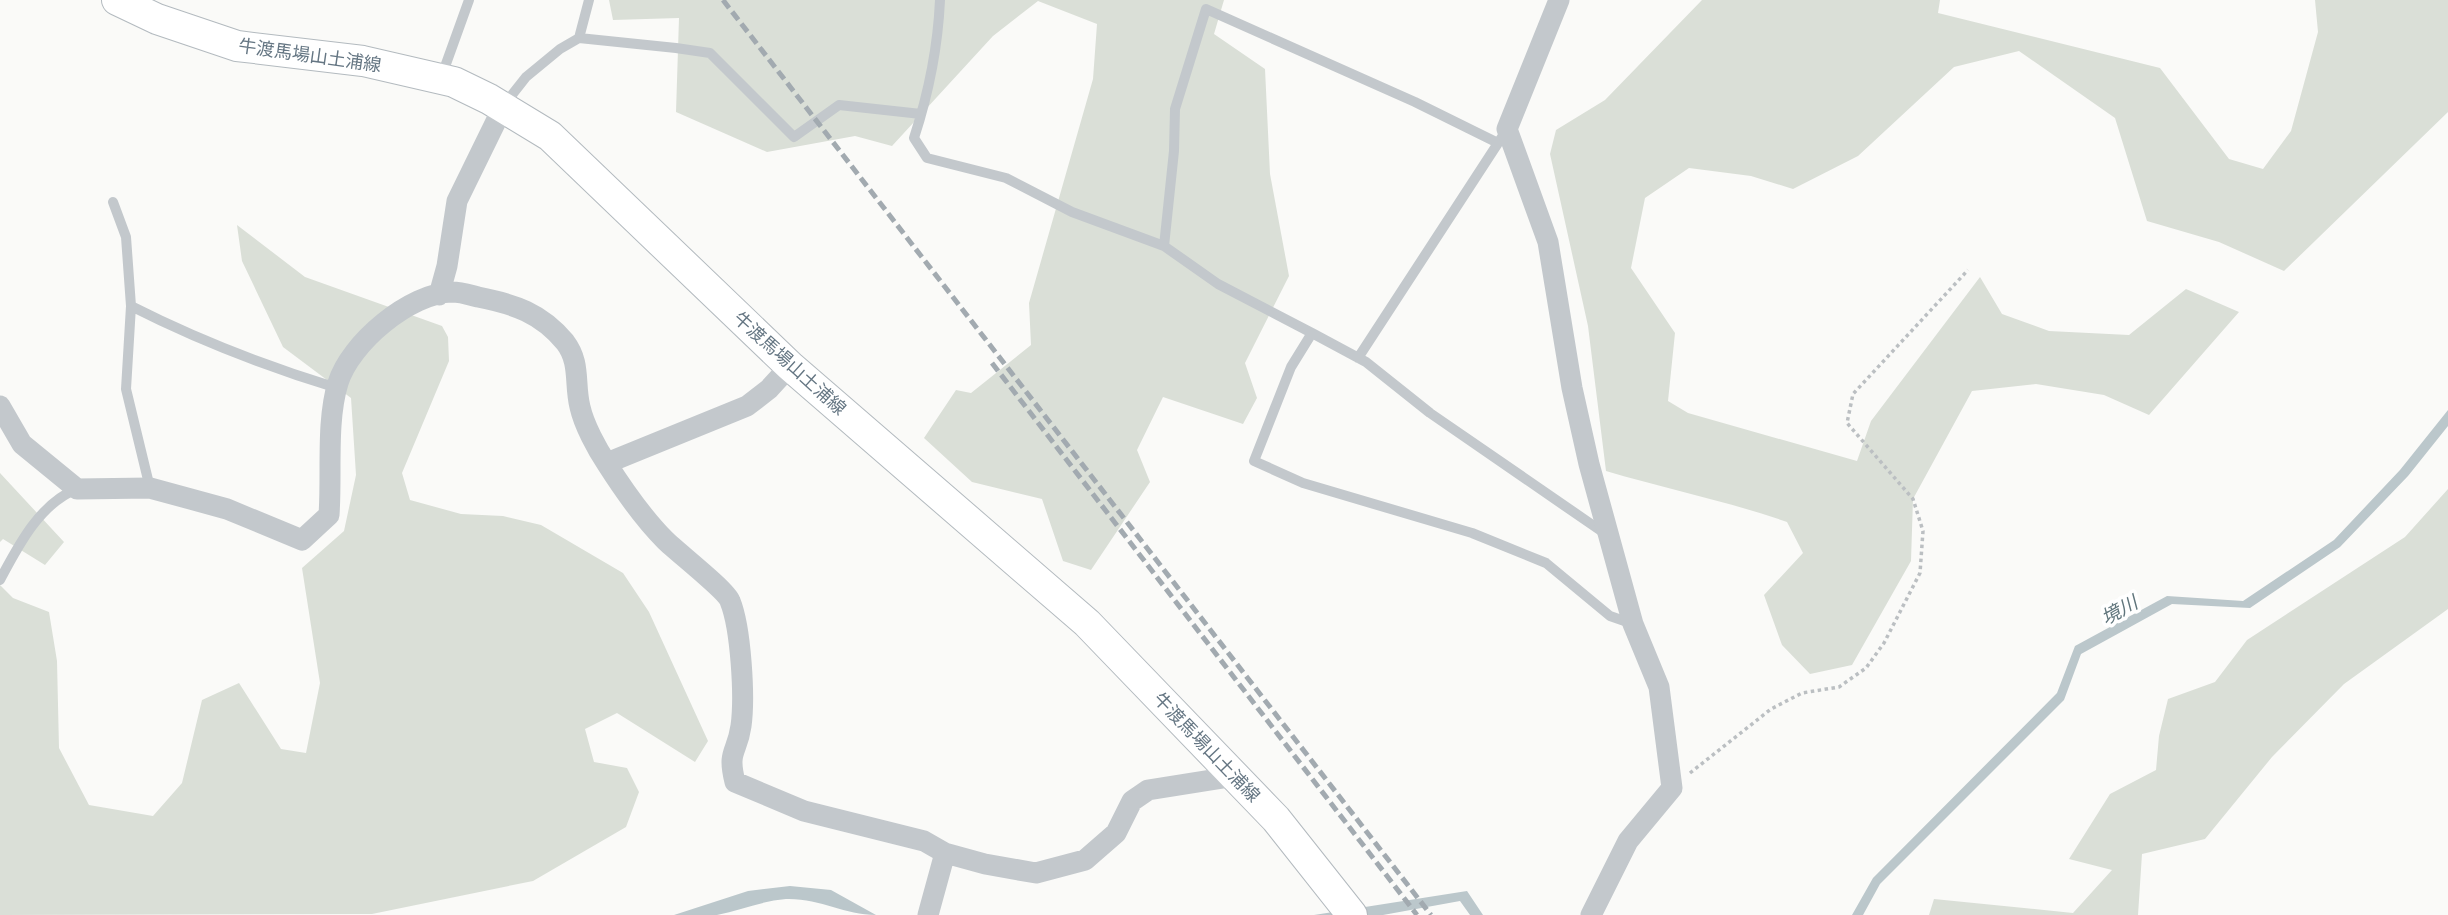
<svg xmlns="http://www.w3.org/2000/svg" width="2448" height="915" font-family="'Asap Condensed','Noto Sans JP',sans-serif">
	<rect width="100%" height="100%" fill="#fafaf8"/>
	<path fill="#dadfd7" d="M609,0H1224L1214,34L1265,69L1270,174L1289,276L1245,363L1257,398L1243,424L1163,397L1137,450L1150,482L1091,570L1063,561L1042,499L972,482L924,438L956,390L971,393L1031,345L1029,303L1093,79L1097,24L1038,1L993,36L892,146L855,136L767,152L676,112L679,18L613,20Z
		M1702,0H1940L1938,13L2160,68L2229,159L2263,169L2291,131L2318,32L2315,0H2448V112L2284,271L2219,242L2147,221L2115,118L2019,51L1954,67L1858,156L1793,189L1751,176L1689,168L1645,198L1631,268L1675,333L1668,401L1688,413L1857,461L1871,421L1980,277L2002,314L2049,331L2129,335L2186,289L2239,312L2149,415L2104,395L2036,384L1972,391L1913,499L1911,561L1852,665L1810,674L1782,645L1764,595L1803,553L1787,522C1727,501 1666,489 1606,471L1588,326L1550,154L1556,130L1605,100Z
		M237,225L305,277L442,326L448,337L449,361L402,473L410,500L461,514L503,516L541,525L623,573L649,612L708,741L695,762L617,713L585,729L594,762L627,768L639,792L626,827L533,881L372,914L0,915V585L13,598L49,612L57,661L59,748L89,805L153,816L182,783L202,700L239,683L281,749L306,753L320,683L302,568L344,531L356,475L351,398L283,347L242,261Z
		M0,473L64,542L45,565L3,539L0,542Z
		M2448,489V609L2344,684L2272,757L2205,839L2142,854L2138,915H1929L1934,899L2073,913L2112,870L2069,859L2110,794L2156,770L2159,736L2168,699L2215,682L2247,640L2405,537Z"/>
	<path fill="#bbc7cb" d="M2448,410V426L2408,476L2340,547L2250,608L2172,604L2081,654L2064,700L1880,884L1863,915H1852L1873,878L2057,693L2075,646L2167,596L2243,601L2334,540L2400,470Z
		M790,886L831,890L876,915C844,915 820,898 786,899C762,901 741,910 717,915C704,915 688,915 674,915L748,891Z
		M1467,891L1483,915H1470L1460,901L1383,915H1314Z"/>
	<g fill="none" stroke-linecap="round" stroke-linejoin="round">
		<g stroke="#b3babf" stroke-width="32">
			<path id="secondary" d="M117,0L157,19L237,46L363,61L454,82L489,99L550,136L790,366L1087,623L1276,819L1352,915"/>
		</g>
		<path stroke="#bbbfc2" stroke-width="3.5" stroke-dasharray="3.5 3.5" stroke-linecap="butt" d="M1690,773L1771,709L1802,693L1839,687L1866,668L1884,643L1920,573L1923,531L1913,499L1847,423L1853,394L1968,270"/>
		<path stroke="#c3c8cc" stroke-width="10" d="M940,0C938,45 928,95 914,138L927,158L1006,178L1072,212L1164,246L1218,284L1312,333
			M579,38L589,0
			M442,75L469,0
			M504,105L526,77L560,49L579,38L676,48L710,53L794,137L839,105L921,114
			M113,202L126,237L131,306L126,389L150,488
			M1164,246L1174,151L1175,109L1206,9L1415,102L1498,143
			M131,306C198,340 265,366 337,388
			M1358,358L1502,137
			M1607,535L1430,413L1366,362L1312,333L1291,367L1254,461L1303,483L1472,533L1546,563L1610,616L1633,624
			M0,580C18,546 40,503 77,489"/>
		<path stroke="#c3c8cc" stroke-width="21" d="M1559,0L1507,129L1548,242L1572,388L1589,464L1633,624L1659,687L1672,788L1628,841L1591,915
			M439,295L447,266L457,201L503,107
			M0,406L22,444L77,489L150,488L227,509L302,540L329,515C332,474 326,422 338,383C350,343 410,293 452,292C461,292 470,295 478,297C514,304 541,313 565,342C581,363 574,383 580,407C584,425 597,449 607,464C623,489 644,519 665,540C677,552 726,590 730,601C741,628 745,697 741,726C737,754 727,750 735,782L804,811L924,841L945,853L985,864L1036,873L1085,860L1116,833L1132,801L1148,790L1236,776
			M607,463L747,406L769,389L790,366
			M928,915L945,853"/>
		<use href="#secondary" stroke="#fff" stroke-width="30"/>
		<path stroke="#a2aab0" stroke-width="5" stroke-dasharray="10 5" stroke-linecap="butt" d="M723,0L1431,915
			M992,363L1417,915"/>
	</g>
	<g text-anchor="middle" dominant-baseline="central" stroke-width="7" stroke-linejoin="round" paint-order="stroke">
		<g font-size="18" fill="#657683" stroke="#fff">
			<text transform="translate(310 55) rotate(8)">牛渡馬場山土浦線</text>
			<text transform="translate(790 363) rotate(42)">牛渡馬場山土浦線</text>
			<text transform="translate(1207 747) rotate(46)">牛渡馬場山土浦線</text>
		</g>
		<g font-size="19" font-style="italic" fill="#60757c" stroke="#fff">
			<text transform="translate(2119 610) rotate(-29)">境川</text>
		</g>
	</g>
</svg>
